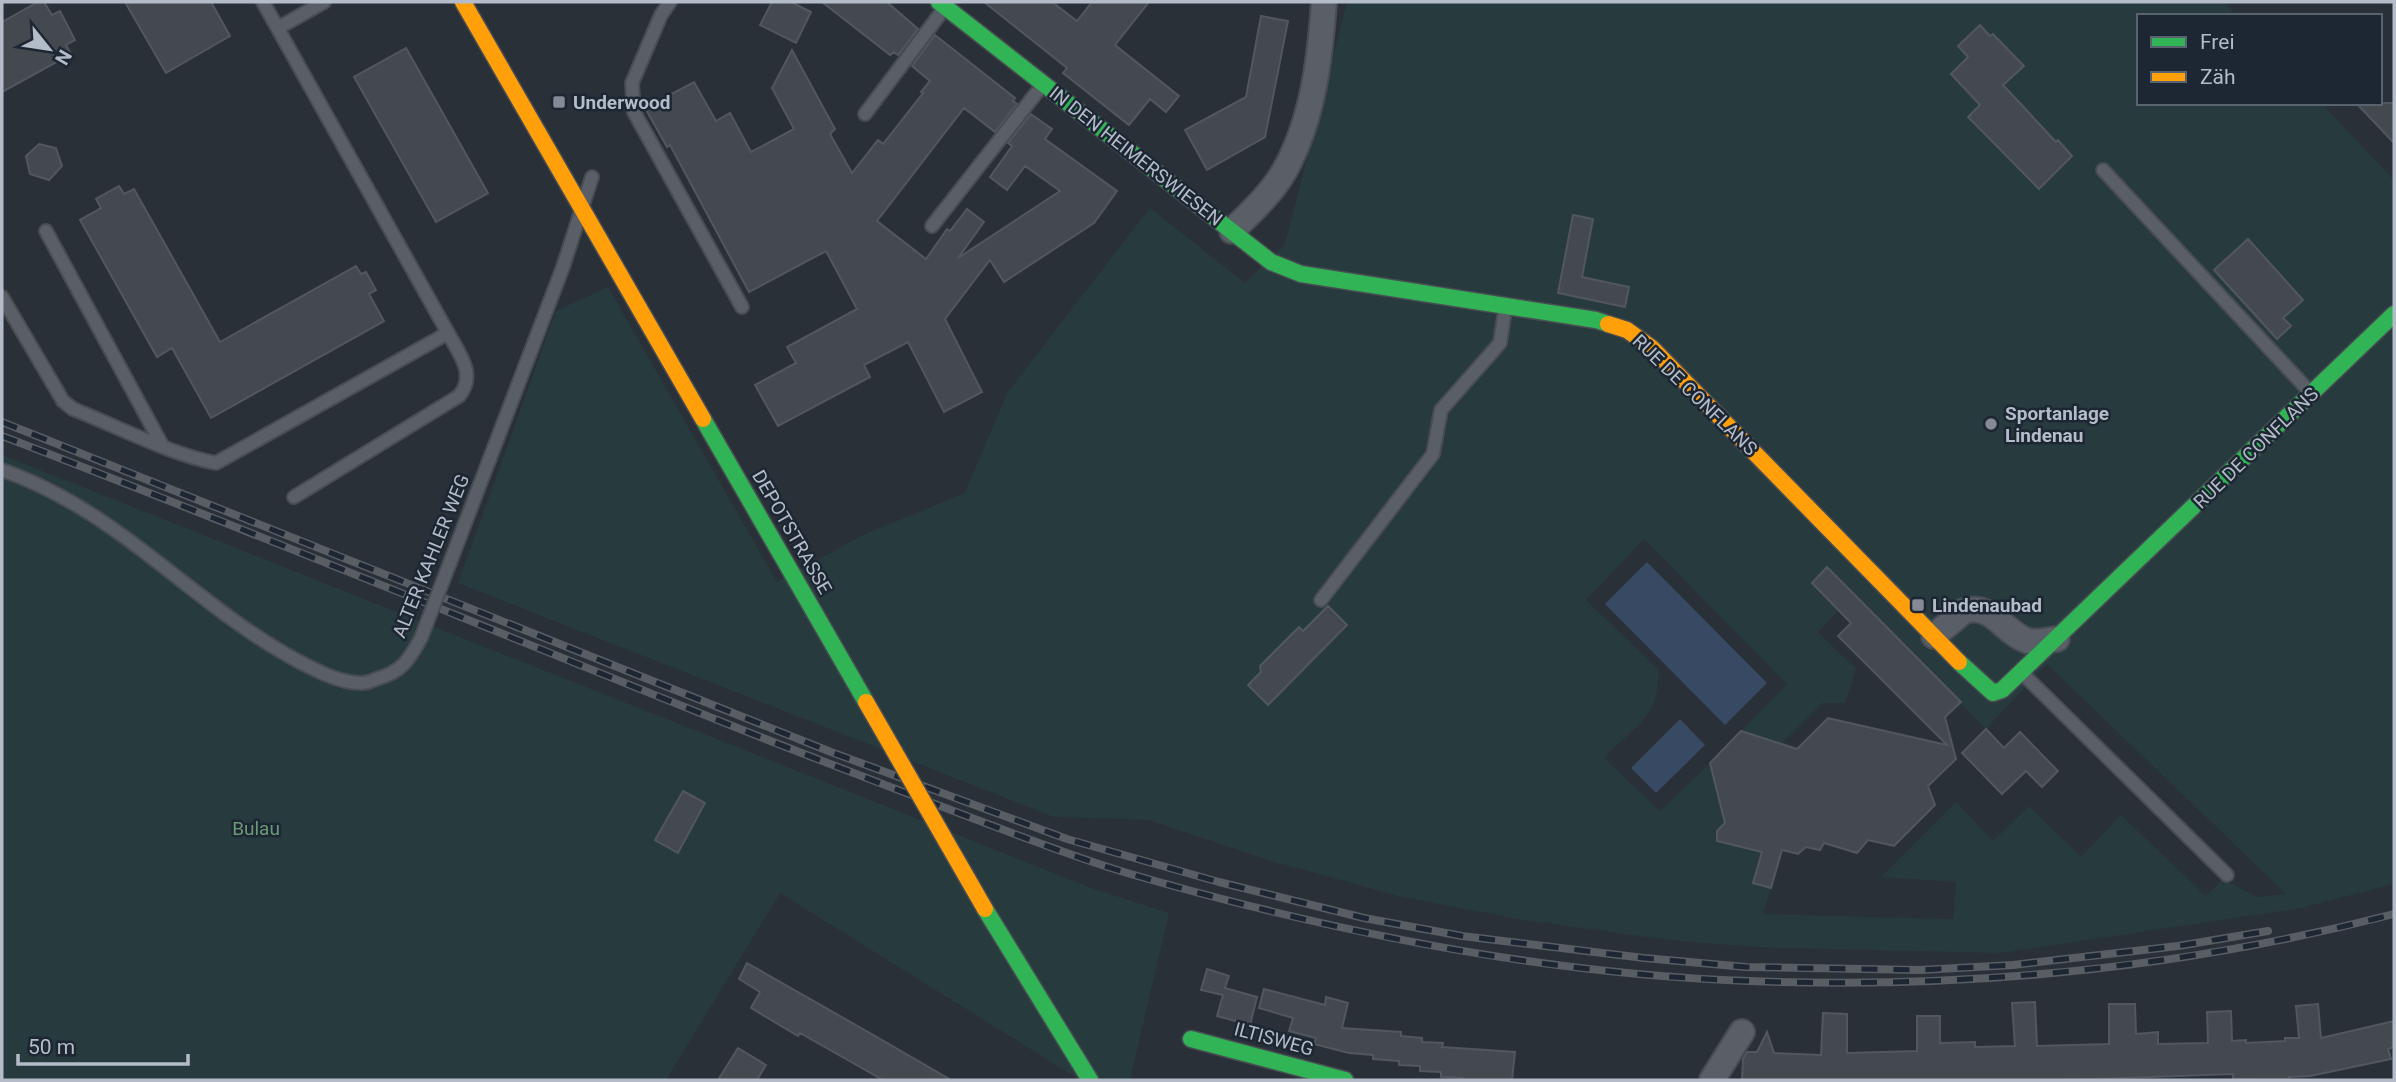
<svg xmlns="http://www.w3.org/2000/svg" width="2396" height="1082" font-family="Roboto,sans-serif">
	<rect width="100%" height="100%" fill="#2a3038"/>
	<path fill="#273a3e" fill-rule="evenodd" d="M1347,2H2224L2237,16H2139V103H2321L2394,180V884L2301,908L2000,953L1752,947L1661,939L1524,920L1402,897L1265,859L1149,820L1054,817L458,583L556,311L608,287L777,582L863,535L965,493L1007,393L1150,208L1245,283L1285,244ZM1644,539L1787,684L1741,731L1781,744L1822,703H1845L1856,669L1818,632L1839,610L1812,583L1827,568L1986,729L2047,664L2286,894L2257,897L2223,879L2206,896L2121,815L2081,857L2029,806L1993,841L1956,802L1881,877L1956,882L1953,919L1763,914L1771,888L1753,882L1762,852L1717,841V831L1725,823L1710,763L1660,811L1604,758C1633,727 1661,718 1658,669L1586,600Z
		M2,455L1094,889L1169,913L1130,1080H1080L780,893L666,1080H2Z"/>
	<path fill="#384963" d="M1647,562L1767,683L1725,725L1605,604Z
		M1680,719L1705,745L1656,793L1631,768Z"/>
	<path fill="#444950" stroke="#52575f" stroke-width="2" d="M38,2H44L52,15L60,11L75,40L66,45L71,54L2,92V22Z
		M125,2H211L230,36L166,73Z
		M772,2H791L811,12L796,43L760,25Z
		M822,2H887L918,29L898,55L894,52L890,55Z
		M984,2H1052L1077,21L1092,2H1149L1115,45L1179,96L1166,112L1150,99L1129,125L1063,73L1067,68Z
		M1261,16L1288,21L1265,137L1207,170L1185,130L1246,97Z
		M1980,25L1990,36L1993,34L2024,66L2003,85L2056,142L2058,140L2072,156L2039,189L1968,117L1980,105L1951,74L1968,57L1958,46Z
		M935,35L1015,98L1013,101L1017,104L995,132L964,108L877,221L926,259L947,229L950,231L967,209L984,222L958,258L1060,191L1025,166L1007,190L990,177L1012,146L1008,143L1031,114L1052,129L1045,139L1117,191L1094,223L1004,282L990,260L945,319L982,392L944,412L908,342L864,365L870,377L778,426L755,385L796,363L787,347L857,309L826,251L749,292L670,145L667,147L645,108L694,82L716,121L730,113L751,152L794,129L772,88L792,50L835,129L830,134L852,173L878,140L883,144L923,93L921,92L930,81L912,66Z
		M406,48L488,193L436,222L354,77Z
		M2356,103H2394V143Z
		M39,144L56,148L62,166L49,180L30,174L26,156Z
		M119,186L124,194L134,189L220,342L356,266L361,274L366,272L376,290L369,294L384,321L211,418L172,348L157,357L80,220L101,208L96,199Z
		M1573,215L1593,219L1582,277L1629,287L1625,307L1558,293Z
		M2248,239L2303,300L2283,318L2291,326L2277,339L2214,270Z
		M1827,567L1961,702L1945,717L1956,759L1928,786L1935,805L1894,846L1868,840L1857,853L1824,843L1820,850L1806,847L1798,854L1782,850L1771,888L1753,883L1762,852L1717,841V831L1725,823L1710,763L1741,731L1797,749L1828,718L1947,745L1838,636L1851,623L1812,583Z
		M1328,606L1347,625L1268,705L1248,685L1261,672L1260,666L1299,627L1303,631Z
		M1986,729L2004,748L2020,732L2058,771L2042,787L2026,771L2002,794L1962,753Z
		M683,791L705,803L678,853L655,840Z
		M747,963L889,1044L951,1080H883L800,1033L798,1036L751,1008L760,992L739,979Z
		M1207,969L1229,976L1225,988L1257,997L1250,1025L1217,1016L1223,995L1201,990Z
		M1264,989L1325,1005L1326,997L1348,1003L1342,1028L1401,1032V1036L1422,1038V1042L1443,1043L1442,1047L1515,1052L1512,1080H1461L1462,1078L1441,1077V1072L1420,1071V1066L1399,1065V1061L1373,1059V1055L1349,1053L1314,1044L1316,1038L1289,1031L1293,1018L1259,1008Z
		M2035,1002L2037,1046L2109,1044V1004H2135L2136,1034L2158,1032V1044L2208,1043L2207,1012L2231,1011L2232,1041L2246,1040V1043L2285,1041V1038H2299L2296,1006L2318,1004L2321,1038L2394,1021V1047L2388,1049L2391,1059L2310,1076L2289,1077V1080L2233,1079V1074L2068,1080H1742L1743,1059L1747,1052H1757L1767,1032L1774,1053L1821,1055L1823,1013L1847,1014V1053L1917,1051V1016H1940V1043L1975,1042V1047L2015,1046L2012,1003Z
		M738,1048L766,1065L757,1080H718Z"/>
	<g fill="none" stroke-linecap="round" stroke-linejoin="round">
		<g stroke="#484c53" stroke-width="16">
			<path id="lane" d="M670,2L661,15L632,83L634,112L742,307
				M278,28L324,2
				M865,114L943,10
				M2103,170L2309,391
				M932,226L1041,87
				M46,231L162,445
				M2,297L63,401L73,409C116,426 172,455 216,463L448,333L263,2
				M2,470C45,485 86,509 123,536C181,578 233,626 296,660C315,670 339,683 361,683C366,683 372,681 376,679C402,672 409,660 421,638
				M294,497L459,396C477,375 459,353 448,333
				M451,560L563,267L592,177
				M1321,600L1433,454L1441,410L1500,343L1505,310
				M2024,675L2227,875"/>
		</g>
		<g stroke="#484c53" stroke-width="28">
			<path id="street" d="M1232,231C1251,212 1272,193 1285,170C1313,119 1320,59 1324,2
				M1934,636L1964,611C1992,602 2005,634 2028,641C2037,643 2048,640 2057,639
				M1712,1080L1742,1032"/>
		</g>
		<g stroke="#484c53" stroke-width="19">
			<path id="fast" d="M939,2L1271,262L1301,274L1596,320L1608,324
				M703,419L866,702
				M1959,662L1993,693L2002,690L2394,314
				M985,909L1090,1080
				M1191,1039L1345,1080"/>
		</g>
		<g stroke="#484c53" stroke-width="19">
			<path id="slow" d="M463,2L703,419
				M1608,324L1627,330L1652,348L1959,662"/>
		</g>
		<use href="#lane" stroke="#5a5e66" stroke-width="12"/>
		<use href="#street" stroke="#5a5e66" stroke-width="24"/>
		<use href="#fast" stroke="#30b455" stroke-width="16"/>
		<use href="#slow" stroke="#ff9f0a" stroke-width="16"/>
		<g stroke="#595d64" stroke-width="8">
			<path id="rail" d="M2,422L831,752L1067,839L1219,882L1364,918L1462,936L1644,958L1746,967L1920,970L2013,965L2178,946L2268,931
				M2,436C247,529 491,630 735,727C816,759 898,790 980,821C1031,840 1082,860 1134,875C1333,932 1541,974 1749,981C1965,989 2185,968 2394,914"/>
		</g>
		<use href="#rail" stroke="#1d2633" stroke-width="5" stroke-dasharray="16" stroke-linecap="butt"/>
		<g stroke="#484c53" stroke-width="16" stroke-linecap="butt">
			<path id="lane-bridge" d="M421,638L451,560"/>
		</g>
		<g stroke="#484c53" stroke-width="19" stroke-linecap="butt">
			<path id="slow-bridge" d="M866,702L985,909"/>
		</g>
		<use href="#lane-bridge" stroke="#5a5e66" stroke-width="12"/>
		<use href="#slow-bridge" stroke="#ff9f0a" stroke-width="16"/>
	</g>
	<g fill="#848b96" stroke="#1d2633" stroke-width="2.5">
		<rect x="552" y="95" width="14" height="14" rx="3.5"/>
		<circle cx="1991" cy="424" r="7"/>
		<rect x="1911" y="598" width="14" height="14" rx="3.5"/>
	</g>
	<g text-anchor="middle" dominant-baseline="central" stroke-width="5" stroke-linejoin="round" paint-order="stroke">
		<g font-size="19" font-weight="bold" fill="#b4bcc9" stroke="#1d2633" text-anchor="start">
			<text x="573" y="102">Underwood</text>
			<text x="2005" y="413">Sportanlage<tspan x="2005" dy="22">Lindenau</tspan></text>
			<text x="1932" y="605">Lindenaubad</text>
		</g>
		<g font-size="19" fill="#b4bcc9" stroke="#1d2633">
			<text transform="translate(1136 156) rotate(38)">IN DEN HEIMERSWIESEN</text>
			<text transform="translate(1695 395) rotate(44)">RUE DE CONFLANS</text>
			<text transform="translate(2256 448) rotate(-44)">RUE DE CONFLANS</text>
			<text transform="translate(792 532) rotate(60)">DEPOTSTRASSE</text>
			<text transform="translate(431 556) rotate(-68)">ALTER KAHLER WEG</text>
			<text transform="translate(1274 1039) rotate(15)">ILTISWEG</text>
		</g>
		<g font-size="19" fill="#6b9a76" stroke="#1d2633">
			<text x="256" y="828">Bulau</text>
		</g>
	</g>
	<rect width="2396" height="1082" fill="none" stroke="#b4bcc9" stroke-width="7"/>
	<rect x="2137" y="14" width="245" height="91" fill="#1d2633" stroke="#59626f" stroke-width="2"/>
	<rect x="2151" y="37" width="35" height="10" fill="#30b455" stroke="#59626f" stroke-width="2"/>
	<text x="2200" y="49" font-size="21" fill="#b4bcc9">Frei</text>
	<rect x="2151" y="72" width="35" height="10" fill="#ff9f0a" stroke="#59626f" stroke-width="2"/>
	<text x="2200" y="84" font-size="21" fill="#b4bcc9">Zäh</text>
	<g transform="translate(49 49) rotate(120)" stroke="#1d2633" stroke-width="5" paint-order="stroke">
	<path d="M0-5L12 26L0 18L-12 26Z" fill="#b4bcc9"/>
	<text y="-10" font-size="19" font-weight="bold" text-anchor="middle" fill="#b4bcc9">N</text>
	</g>
	<path d="M18 1054v10h170v-10" fill="none" stroke="#b4bcc9" stroke-width="3.5"/>
	<text x="28" y="1054" font-size="21" fill="#b4bcc9" stroke="#1d2633" stroke-width="5" paint-order="stroke">50 m</text>
</svg>
